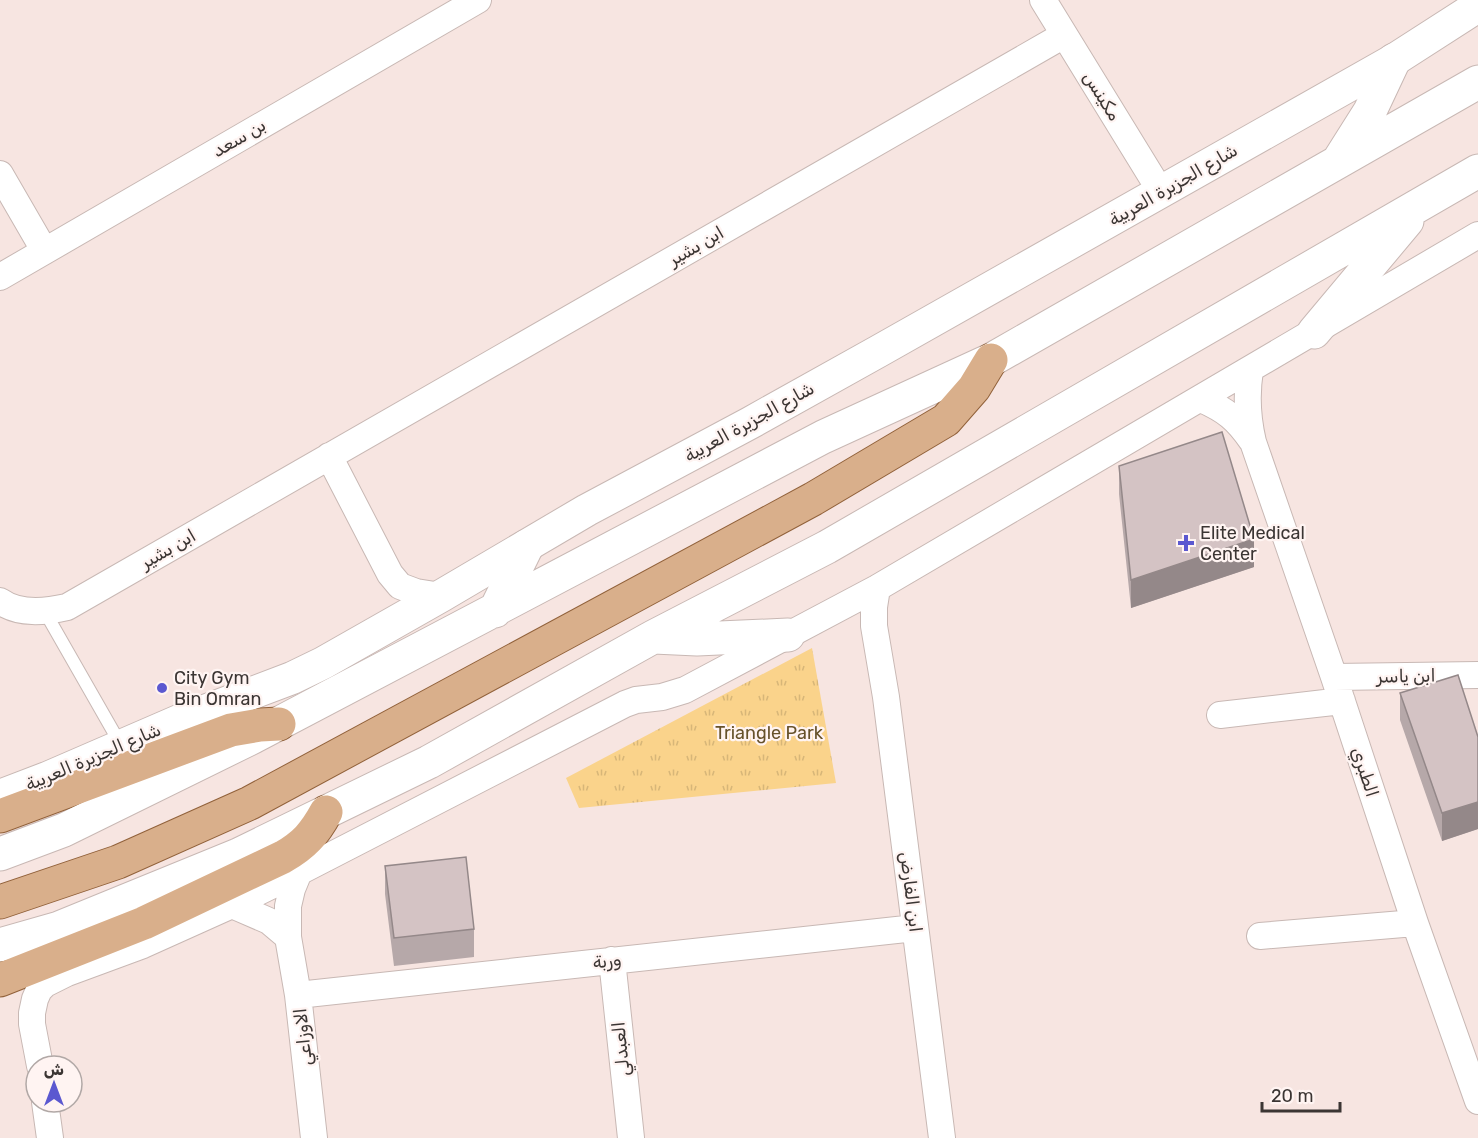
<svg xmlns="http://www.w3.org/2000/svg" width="1478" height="1138" font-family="Rubik,'Noto Naskh Arabic',sans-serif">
	<defs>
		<pattern id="grass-tufts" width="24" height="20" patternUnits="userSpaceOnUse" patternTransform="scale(1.5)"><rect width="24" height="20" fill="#fad38b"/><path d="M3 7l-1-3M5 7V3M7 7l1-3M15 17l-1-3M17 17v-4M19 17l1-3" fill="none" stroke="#d7b678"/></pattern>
	</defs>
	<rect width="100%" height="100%" fill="#f7e5e1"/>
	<path fill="url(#grass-tufts)" d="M812,648L836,783L579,808L566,778Z"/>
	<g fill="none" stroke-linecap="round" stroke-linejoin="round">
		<g stroke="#c8b8b4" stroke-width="14">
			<path id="service" d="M45,612L121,745"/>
		</g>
		<g stroke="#c8b8b4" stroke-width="28">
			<path id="minor" d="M1043,0L1161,192
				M0,174L44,250
				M0,277L478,0
				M1250,370C1246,395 1247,417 1253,442L1334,677L1415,923L1478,1101
				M1201,399C1226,410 1237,419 1252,441
				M329,456L390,574L400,586L416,592L441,596
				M877,588L874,607V626L886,697L942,1138
				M0,601C19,615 45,612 67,607L1064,35
				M1334,677L1478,675
				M1220,715L1342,701
				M299,872L292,889L288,906V937L298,995L314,1138
				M232,905L269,921L288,937
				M1260,936L1415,923
				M612,960L631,1138
				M298,995L915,928
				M40,1066L32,1024V1013L35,999L39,990L45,984L67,973L143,945L232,905L299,872L625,704L636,700L662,697L685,690L877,588L1478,235
				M45,1102L50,1138"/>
		</g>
		<g stroke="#c8b8b4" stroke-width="34">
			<path id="tertiary" d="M0,796L47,778L181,720L292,678L323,663L441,596L587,510L750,423L879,351L1394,60L1478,6"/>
		</g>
		<g stroke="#c8b8b4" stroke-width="35">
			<path id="secondary" d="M1339,160L1370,111L1394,60
				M1314,332L1407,221
				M495,611L527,546
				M654,637L697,639L788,635
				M0,854L64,830L253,737L823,437L991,360L1478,82
				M0,945L59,928L238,855L429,762L653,637L827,547L1478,171"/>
		</g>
		<g stroke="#91613a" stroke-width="35">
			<path id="primary" d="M0,816L231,730L260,725L279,724
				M0,902L118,862L250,803L813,499L946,420L974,388L991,360
				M0,980L144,923L283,857C304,845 314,834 326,812"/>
		</g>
		<use href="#service" stroke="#fff" stroke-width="12"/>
		<use href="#minor" stroke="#fff" stroke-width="26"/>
		<use href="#tertiary" stroke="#fff" stroke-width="32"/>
		<use href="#secondary" stroke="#fff" stroke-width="33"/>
		<use href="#primary" stroke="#d9af8b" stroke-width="33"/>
	</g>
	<path fill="#b6a8a9" d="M1119,466L1254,567L1131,608L1119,494Z
		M1400,693L1478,737V829L1442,841L1400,720Z
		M385,866L474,929V957L394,966L385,894Z"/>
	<path fill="#948889" d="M1254,539V567L1131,608V580Z
		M1478,802V829L1442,841V813Z"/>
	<path fill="#d4c3c4" stroke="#948889" stroke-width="1.5" d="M1222,432L1254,539L1131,580L1119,466Z
		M1458,675L1478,737V802L1442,813L1400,693Z
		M466,857L474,929L394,938L385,866Z"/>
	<g fill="#5b58d0" stroke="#fff4f2" stroke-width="2">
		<path d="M1183 534h6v6h6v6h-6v6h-6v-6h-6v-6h6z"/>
		<circle cx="162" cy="688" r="6"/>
	</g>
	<g text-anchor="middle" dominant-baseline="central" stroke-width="4.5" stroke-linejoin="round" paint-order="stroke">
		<g font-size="18" fill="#3b3533" stroke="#fff4f2">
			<text transform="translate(1102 96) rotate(58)">مكينس</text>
			<text transform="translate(239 138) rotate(-30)">بن سعد</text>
			<text transform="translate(1173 185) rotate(-30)">شارع الجزيرة العربية</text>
			<text transform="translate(696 246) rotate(-30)">ابن بشير</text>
			<text transform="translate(749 422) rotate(-29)">شارع الجزيرة العربية</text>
			<text transform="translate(168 549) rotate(-30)">ابن بشير</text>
			<text transform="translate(1406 676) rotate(-1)">ابن ياسر</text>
			<text transform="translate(93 757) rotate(-23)">شارع الجزيرة العربية</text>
			<text transform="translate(1365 772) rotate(72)">الطبري</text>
			<text transform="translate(911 892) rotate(83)">ابن الفارض</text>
			<text transform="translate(607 961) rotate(-6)">وربة</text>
			<text transform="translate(303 1037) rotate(-96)">الاوزاعي</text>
			<text transform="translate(621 1049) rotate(-96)">العبدلي</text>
		</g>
		<g font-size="18" fill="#3b3533" stroke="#fff4f2" text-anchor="start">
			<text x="1200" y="533">Elite Medical<tspan x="1200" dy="21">Center</tspan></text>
			<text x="174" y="678">City Gym<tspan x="174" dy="21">Bin Omran</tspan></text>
		</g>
		<g font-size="18" fill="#67522a" stroke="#fff4f2">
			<text x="769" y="733">Triangle Park</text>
		</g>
	</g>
	<g transform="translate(54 1084)"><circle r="28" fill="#fff4f2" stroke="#b1a8a6" stroke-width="1.5"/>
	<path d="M0-4.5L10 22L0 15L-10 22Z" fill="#5b58d0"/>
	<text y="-9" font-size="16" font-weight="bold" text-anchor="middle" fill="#3b3533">ش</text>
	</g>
	<path d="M1262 1102v9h78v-9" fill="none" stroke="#3b3533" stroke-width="3"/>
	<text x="1271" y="1102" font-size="18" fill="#3b3533" stroke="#fff4f2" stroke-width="4.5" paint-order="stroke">20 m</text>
</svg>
